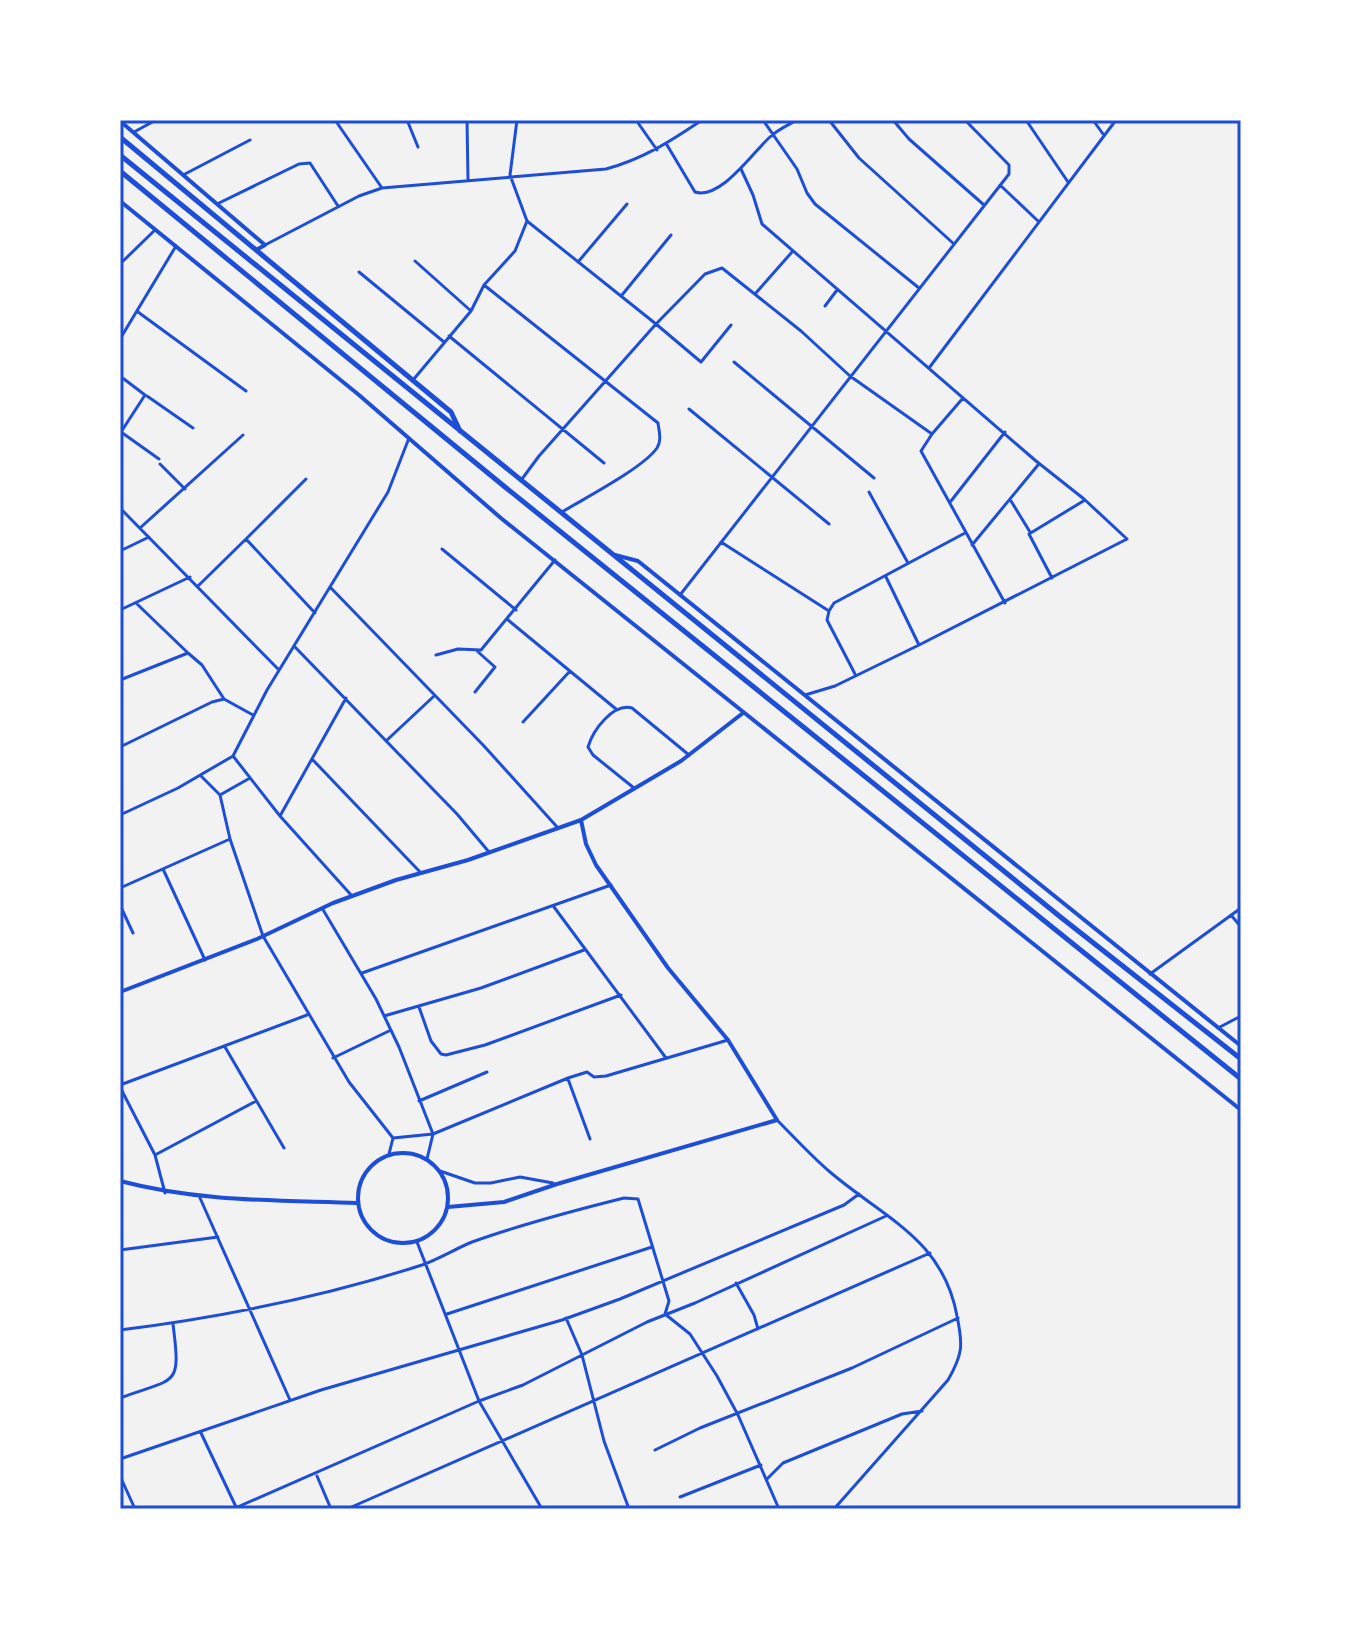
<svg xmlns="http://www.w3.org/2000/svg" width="1361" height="1629" font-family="'Exo 2',sans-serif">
	<rect width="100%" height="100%" fill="#f2f2f2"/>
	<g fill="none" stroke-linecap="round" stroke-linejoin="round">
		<path stroke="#1d4ed8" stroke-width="3" d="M335,120L382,188
			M407,120L418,147
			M467,120L468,180
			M636,120L657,150
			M763,120L797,169L807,193L815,204L919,288
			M829,120L859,158L954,244
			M893,120L909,139L984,205
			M1026,120L1068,182
			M1093,120L1103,134
			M134,132L156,120
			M667,145L695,192C721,200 753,152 770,137C777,130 788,125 797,120
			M741,169L753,195L762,224L1036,461L1084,499L1127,539L919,645L835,686L805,695
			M185,174L250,140
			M1000,185L1038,221
			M217,204L299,164L310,163L338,206
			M265,245L359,196L382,188L606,169C643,159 671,141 702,120
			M415,261L471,311
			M578,262L627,204
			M120,264L155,230
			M359,272L444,342
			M484,285L658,423C659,431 662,440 657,448C643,468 585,498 562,512
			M755,294L792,252
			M622,295L671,235
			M825,306L837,290
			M138,312L246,391
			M731,325L701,362L656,324L705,274L722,268L801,331L850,376L932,434
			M449,336L604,463
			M120,339L176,246
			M734,362L874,478
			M929,368L1116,120
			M120,376L145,395L121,432L159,459
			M413,380L471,311L484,285L515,251L527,221L510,175L517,120
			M147,396L193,428
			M963,398L932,434L921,451L1005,603
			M689,409L829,524
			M160,464L185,489
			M306,479L246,539L315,613
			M522,479L539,456L656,324L527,221
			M869,492L908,563
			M951,501L1005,432
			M1011,501L1030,532
			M120,508L279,670
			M140,528L243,435
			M721,542L829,611
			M972,545L1038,465
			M442,549L516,610
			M120,551L149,537
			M886,577L919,645
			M1052,578L1029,534L1085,500
			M198,586L246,539
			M330,587L484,746L558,828
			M680,595L1009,174V165L965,120
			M136,603L188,653
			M120,610L190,577
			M508,620L616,709
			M295,647L457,814L489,852
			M436,655L458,649L481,650L555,560
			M855,674L827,620L829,611L834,603L965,533
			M120,680L188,653L202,665L224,699
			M475,692L495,667L477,651
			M523,722L570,671
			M386,741L433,697
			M120,747L212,702L224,699L253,715
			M233,756L280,816L352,896
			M312,759L421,873
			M200,775L220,795L230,839L263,936L349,1082L393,1138L389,1154
			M634,788L593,755L588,747C593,730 613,703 632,708L689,755
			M220,795L250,778
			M120,815L178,788L233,756L267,690L388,492L409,438
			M280,816L346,698
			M163,869L205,960
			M120,888L230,839
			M120,905L133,933
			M554,907L666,1058
			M322,908L376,999L399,1047L433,1134L427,1159
			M1231,915L1241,927
			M362,973L611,885
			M1150,974L1241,908
			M419,1007L431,1041L441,1054L446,1055L485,1045L621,995
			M384,1016L481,988L584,950
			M1218,1028L1241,1016
			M225,1047L284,1148
			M333,1058L391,1030
			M568,1079L590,1139
			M120,1085L307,1015
			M120,1087L155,1155L165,1193
			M419,1101L487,1072
			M777,1120C794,1137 811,1156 830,1172C884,1218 943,1239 957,1316C963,1345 963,1354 948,1380L834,1509
			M393,1138L433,1134L568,1078L587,1072L594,1077L606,1076L728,1040
			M155,1155L256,1101
			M440,1171L475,1183H491L520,1177L553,1183
			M200,1198L290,1400
			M417,1242L479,1401L542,1509
			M120,1250L218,1237
			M736,1283L754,1315L758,1329
			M447,1314L652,1247
			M566,1318L582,1355L604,1441L629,1509
			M120,1330C223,1317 323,1297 422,1265C439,1259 455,1249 472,1242C522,1224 572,1211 624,1198L638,1199L669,1301L665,1314L690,1334L717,1376L738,1415L779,1509
			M120,1398C177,1377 181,1388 173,1324
			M201,1433L237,1509
			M655,1450L700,1428L852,1368L958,1318
			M120,1459L321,1390L562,1320L620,1299L844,1205L859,1194
			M120,1476L135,1509
			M317,1476L331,1509
			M767,1479L783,1463L902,1414L922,1411
			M680,1497L761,1465
			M233,1509L479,1401L523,1385L647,1322L695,1303L886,1216
			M347,1509L930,1253"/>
		<path stroke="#1d4ed8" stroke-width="4" d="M120,121L265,245L256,250
			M120,201L359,395L502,519L1241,1110
			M615,555L638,561L1241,1046
			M120,992L257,939L333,903L396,880L468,860L581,820
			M358 1198a45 45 0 1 1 90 0a45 45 0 1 1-90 0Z
			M120,1181C200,1202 275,1200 357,1203
			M448,1207L504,1202L557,1184L777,1120L728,1040L668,968L596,865L586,844L581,820L681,761L743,713"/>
		<path stroke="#1d4ed8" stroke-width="5" d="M120,137L451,412L460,431
			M120,155L1063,919L1241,1059
			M120,171L505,487L1241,1079"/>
	</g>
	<rect width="1361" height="1629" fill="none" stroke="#ffffff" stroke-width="244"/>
	<rect x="122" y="122" width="1117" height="1385" fill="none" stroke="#1d4ed8" stroke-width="3"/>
</svg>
